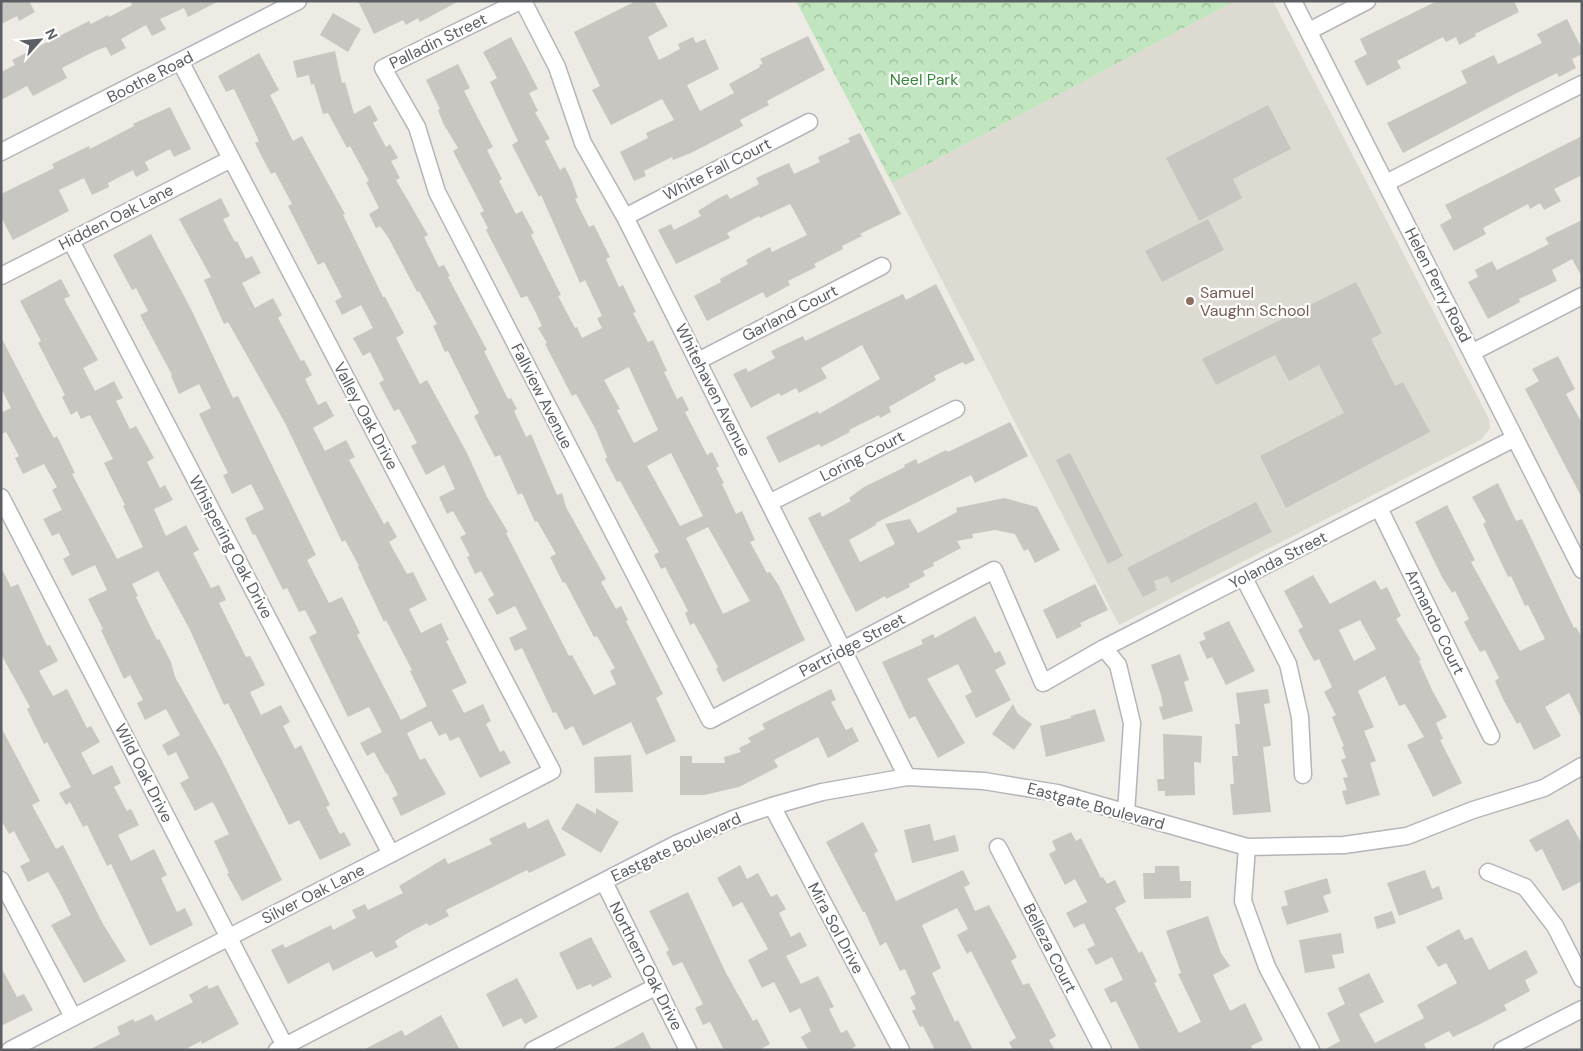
<svg xmlns="http://www.w3.org/2000/svg" width="1583" height="1051" font-family="'DM Sans',sans-serif">
	<defs>
		<pattern id="forest-crowns" width="20" height="18" patternUnits="userSpaceOnUse" patternTransform="scale(1.25)"><rect width="20" height="18" fill="#c0e5bf"/><path d="M2 6a3 3 0 1 1 6 0M12 15a3 3 0 1 1 6 0" fill="none" stroke="#9fbd9f"/></pattern>
	</defs>
	<rect width="100%" height="100%" fill="#edebe3"/>
	<path fill="#dddad1" d="M1235,1H1273L1489,419L1490,428L1482,439L1119,625L892,183Z"/>
	<path fill="url(#forest-crowns)" d="M796,1H1235L892,183Z"/>
	<path fill="#c8c6c0" fill-rule="evenodd" d="M1,1H29L35,12L19,21L17,16L1,24Z
		M130,1H219L188,17L184,8L160,19L166,29L152,36L146,25L121,39L126,48L111,56L106,47L95,51L62,68L67,78L33,96L27,86L1,100V72L15,65L12,60L89,21L91,24L108,15L109,17L132,5Z
		M358,1H459L420,22L418,18L406,25L403,20L374,34Z
		M636,1H654L668,26L648,37L659,60L680,49L678,44L693,37L696,43L705,39L719,69L687,85L700,111L734,93L729,84L760,67L759,65L763,64L760,59L808,36L825,70L767,101L769,105L740,120L743,126L691,153L673,160L672,157L644,171L646,176L634,181L620,152L648,138L646,133L674,120L662,99L611,125L592,90L600,86L574,32Z
		M1437,1H1514L1519,12L1475,34L1476,36L1459,45L1456,37L1446,42L1443,37L1397,61L1401,68L1367,86L1354,61L1367,54L1360,39Z
		M333,13L361,29L348,52L320,35Z
		M1567,19L1582,49V54L1572,59L1576,68L1559,77L1557,73L1513,95L1403,153L1387,123L1467,83L1461,71L1494,55L1498,64L1542,43L1537,34Z
		M511,37L538,89L529,93L538,111L535,112L550,139L545,141L560,170L565,167L571,179L578,198L575,199L589,227L594,225L610,257L606,259L619,287L623,285L636,312L633,313L648,342L653,340L667,371L664,372L677,399L682,396L689,410L685,412L707,455L712,452L719,466L716,468L724,483L722,484L736,514L742,511L755,540L750,542L767,573L770,572L779,586L805,640L723,682L716,669L718,667L694,623L690,625L685,613L688,611L665,567L661,569L654,555L659,552L620,481L617,482L605,459L607,457L595,428L576,394L572,396L545,344L547,343L538,328L542,326L535,311L527,296L521,298L486,230L488,228L480,213L484,211L453,151L458,148L443,123L438,110L440,109L426,80L458,64L470,88L464,91L493,147L487,150L502,179L499,181L516,214L522,211L534,233L531,235L561,295L558,296L575,328L577,327L582,338L602,328L597,318L602,316L585,280L580,283L541,195L539,197L512,145L518,141L490,82L497,78L483,52ZM629,367L658,430L634,443L617,410L620,409L604,380ZM671,453L703,516L680,526L647,466ZM708,527L750,601L723,614L686,538Z
		M335,51L342,83L345,82L354,114L370,105L378,120L373,123L386,147L390,144L398,158L391,161L400,178L396,180L428,235L424,237L439,267L444,265L450,276L448,277L487,350L484,351L508,399L511,398L517,409L514,411L526,437L531,434L557,495L562,493L566,507L606,579L601,582L616,609L621,606L628,620L626,621L663,694L656,698L676,741L646,755L631,722L583,746L573,726L565,730L556,712L553,713L522,648L515,651L509,638L527,629L515,606L497,615L488,599L494,595L481,571L475,574L467,557L470,556L460,537L466,534L453,511L447,514L439,497L455,489L444,465L426,475L411,446L417,443L399,409L394,411L379,383L384,380L370,352L363,356L353,338L373,328L361,305L342,315L335,301L342,297L324,262L318,265L288,206L292,204L275,172L271,174L262,157L255,143L259,141L234,89L226,92L218,76L259,53L279,90L270,95L293,141L302,136L345,214L343,215L383,297H385L404,333L396,338L420,384L427,380L467,453L487,497L508,532L506,533L569,656L572,655L594,695L616,684L610,671L615,668L597,636L594,637L565,582L563,583L550,557L556,554L537,521L535,522L522,493L518,495L500,455L495,457L485,438L474,416L479,413L448,351L445,352L433,326L437,324L419,291L417,292L388,237L380,226L376,228L369,214L379,208L366,182L369,181L350,146L347,148L328,113L323,114L314,84L311,85L309,75L297,78L293,61Z
		M1268,105L1291,149L1233,179L1242,198L1199,221L1166,158Z
		M170,107L191,149L174,157L170,149L145,162L149,170L136,177L133,170L108,183L109,187L92,195L84,178L59,190L69,211L13,240L1,217V194L54,168L52,164L89,146L90,149L134,126L133,124Z
		M860,133L901,214L860,234L862,236L842,246L843,249L814,264L816,267L788,281L790,285L766,298L763,292L707,321L694,296L721,282L720,279L748,264L746,260L770,247L772,252L807,235L793,209L790,204L760,218L759,216L727,233L730,238L676,264L658,230L671,224L674,230L701,216L698,211L717,199L727,194L730,199L742,193L759,184L756,178L789,163L794,174L820,162L818,157L850,142L848,138Z
		M1582,136V175L1554,189L1561,201L1544,210L1540,203L1530,209L1528,204L1483,228L1486,234L1454,251L1440,225L1452,218L1445,205Z
		M221,198L230,216L223,219L235,242L237,241L246,259L252,256L261,273L242,283L255,308L273,298L282,315L278,318L301,361L304,360L312,375L305,379L318,405L326,401L334,416L313,428L325,451L346,440L355,457L349,460L384,524L388,521L397,537L389,542L407,574L413,572L427,600L409,609L421,633L441,623L449,640L446,641L467,683L452,690L464,713L483,704L491,721L486,724L500,752L504,750L511,763L480,778L459,737L450,741L446,733L439,736L431,721L407,733L420,760L425,758L446,794L401,816L392,798L398,795L387,773L386,774L374,752L367,756L360,743L382,732L369,707L348,717L309,637L317,633L305,610L299,612L287,588L283,590L255,534L253,535L245,518L264,509L251,484L232,494L223,475L228,473L199,414L211,408L199,384L179,394L171,376L172,375L140,315L148,311L136,288L132,290L113,255L151,234L191,309L233,398L238,396L316,555L307,560L329,603L342,597L360,633L357,635L401,720L427,706L410,671L412,670L386,620L384,622L358,567L359,566L345,540L342,542L285,423L228,322L224,324L204,280L211,277L179,219Z
		M1208,219L1224,250L1162,282L1145,251Z
		M1582,220V277L1572,259L1552,270L1557,281L1519,299L1520,302L1488,319L1468,282L1478,277L1475,270L1492,261L1497,270L1549,244L1545,238Z
		M61,279L70,296L64,299L98,360L83,368L95,391L114,381L123,398L116,401L130,429L136,426L154,458L147,462L160,488L165,485L173,500L154,509L166,536L186,525L199,550L193,553L211,588L219,585L226,600L219,603L246,657L250,656L265,685L250,692L261,715L281,705L290,722L283,726L295,749L301,745L330,805L326,807L340,834L344,832L351,845L320,860L299,820L289,825L228,703L224,705L189,628L158,571L132,584L138,596L136,597L157,640L159,639L171,662L175,677L220,757L282,880L242,901L227,874L229,873L214,841L229,834L214,804L212,802L195,811L180,783L189,778L176,752L168,756L162,745L180,735L166,709L145,720L137,703L143,700L130,675L124,679L101,630L103,629L88,599L107,590L95,565L72,576L63,559L70,555L59,533L52,536L43,519L62,510L52,490L57,487L44,464L23,474L15,458L19,456L6,432L1,434V413L11,408L1,388V337L45,422L54,438L57,436L75,473L72,474L117,559L143,547L123,506L125,505L104,463L113,459L90,415L81,419L77,411L71,415L62,397L65,395L38,343L41,341L20,301Z
		M1356,282L1382,333L1371,339L1395,386L1403,382L1430,432L1286,508L1260,456L1344,413L1319,365L1289,381L1275,355L1216,385L1202,359Z
		M936,284L975,360L965,365L963,362L934,376L936,380L889,407L891,412L880,418L879,415L849,430L850,432L821,447L819,444L779,463L766,437L818,411L819,414L880,379L862,345L821,368L827,378L799,393L796,388L781,396L779,393L751,408L733,374L746,368L748,372L775,358L771,351L803,336L805,341L903,294L906,300Z
		M1558,356L1575,389L1566,394L1582,423V498L1525,389L1539,381L1532,369Z
		M1010,422L1028,456L975,483L971,475L876,523V525L849,540L860,562L895,544L885,524L910,519L918,533L957,512L956,508L1004,498L1037,507L1060,550L1035,563L1028,549L1024,551L1015,534L995,530L972,534L973,538L957,541L961,548L933,563L934,566L923,571L925,576L909,584L910,587L886,599L885,596L856,612L808,518L820,512L822,517L851,501L849,498L864,487L905,467L904,465L916,459L918,464L946,450L948,452Z
		M1070,453L1123,556L1108,564L1056,460Z
		M1498,483L1516,521L1522,519L1574,628L1576,627L1582,638V719L1569,693L1545,707L1561,736L1534,750L1520,722L1517,724L1503,699L1495,681L1499,678L1485,650L1480,652L1470,634L1464,622L1469,619L1455,591L1452,593L1442,577L1415,522L1447,505L1475,560L1471,562L1520,651L1545,639L1528,605L1525,606L1511,576L1508,577L1483,524L1486,522L1472,497Z
		M1256,502L1272,532L1171,583L1168,576L1154,581L1157,590L1143,597L1127,568Z
		M1,567L11,587L18,584L47,646L50,645L58,661L39,671L53,696L67,689L87,728L91,726L100,742L81,753L93,775L112,765L121,783L114,787L127,811L131,809L139,825L118,835L131,861L154,849L167,875L161,878L177,912L185,908L193,925L150,946L111,864L107,866L87,825L83,827L70,802L66,805L59,793L71,787L47,742L44,744L27,709L30,707L1,654Z
		M1313,575L1330,604L1375,580L1381,590L1387,587L1401,616L1396,619L1421,660L1419,661L1432,690L1447,717L1436,723L1443,739L1440,740L1462,783L1433,797L1407,745L1424,737L1405,704L1399,706L1385,676L1358,691L1374,727L1364,731L1376,761L1370,763L1380,795L1346,805L1342,791L1347,790L1343,778L1348,777L1341,760L1346,758L1342,747L1344,746L1332,717L1336,715L1324,692L1332,687L1319,659L1314,661L1306,646L1298,630L1303,627L1284,591ZM1360,620L1376,649L1354,661L1339,630Z
		M1095,584L1108,610L1080,623L1082,626L1057,639L1043,610Z
		M975,616L995,653L1000,651L1006,664L995,670L1011,700L976,718L965,696L972,692L958,664L927,679L965,743L938,758L915,716L909,719L882,662L923,644L921,640L933,634L935,638Z
		M1229,621L1255,671L1226,685L1212,657L1207,659L1199,642L1206,639L1203,633Z
		M1180,654L1189,680L1184,682L1193,711L1163,720L1159,707L1163,706L1161,695L1151,665Z
		M831,689L836,700L831,702L846,730L852,727L859,741L828,758L818,737L774,760L778,767L739,787L704,795H680V756H692V763H725L724,757L741,752L739,748L751,742L748,738L765,729L762,724Z
		M1268,689L1270,703L1264,704L1271,746L1263,747L1271,812L1233,815L1230,784H1234L1232,756H1238L1235,724H1240L1236,693Z
		M1013,704L1018,714L1032,724L1014,750L992,734Z
		M1095,709L1105,741L1046,757L1040,726L1071,718V716Z
		M1,727L40,801L32,805L56,849L63,845L103,924L126,961L84,983L51,925L71,915L59,891L48,872L28,882L20,866L30,861L14,831L9,834L1,820Z
		M1163,734L1202,736L1201,763L1194,762L1195,795L1165,796V791H1158L1157,779H1164Z
		M631,755L633,792L595,793L594,757Z
		M577,803L596,814V808L619,822L601,853L561,829Z
		M548,819L566,855L529,873L527,870L446,910L449,916L429,926L427,923L406,934L395,941L398,947L376,958L372,951L333,971L329,962L288,984L271,950L283,944L285,948L331,925L333,930L356,918L352,910L365,904L368,910L403,893L399,886L445,858L448,864L492,844L489,839L525,822L528,829Z
		M1568,819L1582,844V881L1563,891L1542,849L1536,852L1529,840Z
		M863,822L878,851L874,854L896,901L963,870L970,884L964,887L975,911L989,905L1017,957L1011,961L1023,985L1029,983L1044,1012L1056,1036L1049,1040L1055,1050H1013L1009,1042L1016,1038L971,951L967,954L957,935L968,929L957,908L922,925L941,968L932,973L955,1022L958,1020L973,1050H935L923,1026L920,1027L912,1011L916,1009L910,997L916,994L905,969L900,971L886,942L880,946L865,912H863L826,842Z
		M930,824L934,841L955,835L959,851L912,863L904,830Z
		M1071,832L1076,841L1081,838L1101,878L1103,877L1107,884L1115,880L1126,902L1115,908L1139,953L1142,951L1157,982L1154,983L1179,1033L1201,1022L1178,974L1181,973L1166,931L1208,916L1221,953L1230,966L1213,975L1230,1011L1245,1003L1263,1040L1251,1046L1253,1050H1140L1116,1001L1111,1003L1104,989L1123,980L1112,957L1096,965L1087,949L1095,945L1084,923L1074,928L1066,913L1087,902L1075,879L1065,885L1049,854L1056,850L1052,841Z
		M740,865L747,879L758,873L771,897L777,894L786,909L779,913L791,937L800,932L807,946L786,956L801,984L818,976L834,1007L829,1009L841,1033L847,1030L856,1046L849,1050H808L801,1037L811,1031L800,1008L790,1013L774,982L762,988L748,960L768,949L742,902L733,907L717,878Z
		M1155,866H1179L1180,881H1191V898L1144,899L1143,873H1155Z
		M1425,870L1432,889L1439,886L1443,899L1399,916L1387,883Z
		M1327,878L1331,893L1323,896L1329,912L1287,925L1281,907L1288,905L1284,891Z
		M688,892L726,973L753,1021L757,1019L770,1044L759,1050H724L710,1022L703,1025L695,1008L703,1004L682,962L673,966L666,952L669,950L649,911Z
		M1392,911L1396,923L1377,929L1374,917Z
		M1459,929L1465,940L1472,937L1489,970L1526,950L1538,973L1525,980L1530,991L1504,1005L1507,1010L1478,1025L1453,1037L1449,1031L1424,1044L1427,1050H1324L1340,1041L1327,1013L1345,1004L1338,988L1369,973L1384,1002L1359,1014L1375,1043L1424,1018L1417,1005L1457,983L1446,963L1438,967L1426,947Z
		M1341,933L1344,953L1332,955L1335,968L1305,973L1299,940Z
		M591,937L612,977L592,987L591,984L577,990L559,953Z
		M1,967L17,997L24,994L33,1010L1,1026Z
		M517,978L538,1017L525,1024L521,1018L503,1027L486,994Z
		M207,985L209,989L218,985L239,1024L202,1044L201,1041L184,1050H89L120,1034L117,1027L133,1019L135,1022L152,1014L156,1021L193,1002L189,995Z
		M441,1015L460,1050H363L402,1030L405,1036Z
		M643,1032L652,1050H610L629,1040Z"/>
	<g fill="none" stroke-linecap="round" stroke-linejoin="round">
		<g stroke="#b3b5ba" stroke-width="19">
			<path id="street" d="M520,1L383,68L417,127L437,192L710,720L994,570L1043,683L1104,648L1515,438
				M523,1L557,67L583,143L625,217L907,777
				M1293,1L1582,570
				M1309,31L1367,1
				M1,152L298,1
				M1386,183L1582,84
				M625,217L809,122
				M71,241L391,854
				M1,276L231,159
				M1473,352L1582,296
				M698,361L882,266
				M1,497L287,1050
				M769,503L956,409
				M1379,508L1491,736
				M1244,578L1288,664L1300,717L1303,775
				M1104,648L1118,665L1132,723L1126,813
				M772,806L901,1050
				M998,847L1103,1050
				M1247,847L1243,901L1267,967L1311,1050
				M1488,872L1525,887L1555,926L1582,979
				M1,880L73,1017
				M604,882L688,1050
				M10,1050L552,771L180,61
				M277,1050L676,844L733,819L772,806L822,792L907,777L984,781L1057,793L1247,847L1344,845L1407,836L1473,810L1544,788L1582,766
				M533,1050L655,987
				M1502,1050L1582,1009"/>
		</g>
		<use href="#street" stroke="#fff" stroke-width="16"/>
	</g>
	<circle fill="#8d6e63" stroke="#fff" stroke-width="2" cx="1190" cy="301" r="5"/>
	<g text-anchor="middle" dominant-baseline="central" stroke-width="4.5" stroke-linejoin="round" paint-order="stroke">
		<g font-size="16" fill="#5b5f63" stroke="#fff">
			<text transform="translate(438 41) rotate(-26)">Palladin Street</text>
			<text transform="translate(150 77) rotate(-27)">Boothe Road</text>
			<text transform="translate(717 169) rotate(-27)">White Fall Court</text>
			<text transform="translate(116 217) rotate(-27)">Hidden Oak Lane</text>
			<text transform="translate(1438 285) rotate(63)">Helen Perry Road</text>
			<text transform="translate(790 313) rotate(-27)">Garland Court</text>
			<text transform="translate(713 390) rotate(63)">Whitehaven Avenue</text>
			<text transform="translate(542 396) rotate(63)">Fallview Avenue</text>
			<text transform="translate(366 416) rotate(62)">Valley Oak Drive</text>
			<text transform="translate(862 456) rotate(-27)">Loring Court</text>
			<text transform="translate(231 547) rotate(62)">Whispering Oak Drive</text>
			<text transform="translate(1278 560) rotate(-27)">Yolanda Street</text>
			<text transform="translate(1435 622) rotate(64)">Armando Court</text>
			<text transform="translate(852 645) rotate(-28)">Partridge Street</text>
			<text transform="translate(144 773) rotate(63)">Wild Oak Drive</text>
			<text transform="translate(1096 806) rotate(15)">Eastgate Boulevard</text>
			<text transform="translate(676 847) rotate(-25)">Eastgate Boulevard</text>
			<text transform="translate(313 894) rotate(-27)">Silver Oak Lane</text>
			<text transform="translate(836 928) rotate(62)">Mira Sol Drive</text>
			<text transform="translate(1050 948) rotate(63)">Belleza Court</text>
			<text transform="translate(646 966) rotate(63)">Northern Oak Drive</text>
		</g>
		<g font-size="16" fill="#37863a" stroke="#fff">
			<text x="924" y="79">Neel Park</text>
		</g>
		<g font-size="16" fill="#785e54" stroke="#fff" text-anchor="start">
			<text x="1200" y="292">Samuel<tspan x="1200" dy="18">Vaughn School</tspan></text>
		</g>
	</g>
	<rect width="1583" height="1051" fill="none" stroke="#5b5f63" stroke-width="5"/>
	<g transform="translate(40 40) rotate(63)" stroke="#ffffff" stroke-width="4" paint-order="stroke">
	<path d="M0-4L9 19L0 12L-9 19Z" fill="#5b5f63"/>
	<text y="-8" font-size="14" font-weight="bold" text-anchor="middle" fill="#5b5f63">N</text>
	</g>
</svg>
